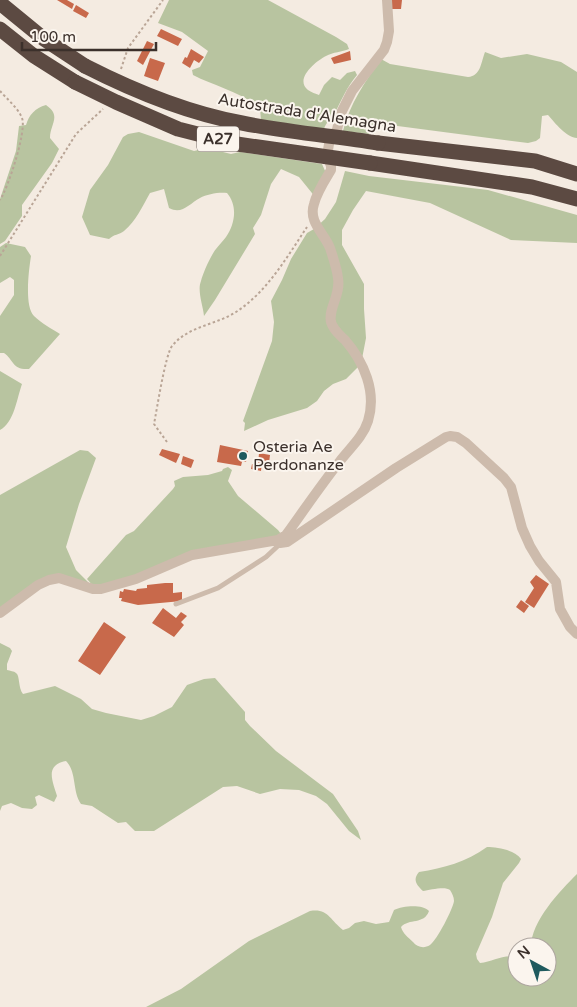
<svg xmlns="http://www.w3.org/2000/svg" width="577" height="1007" font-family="'Varela Round',sans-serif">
	<rect width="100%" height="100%" fill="#f4ebe1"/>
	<path fill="#b8c4a0" d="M169,0H268L336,37L347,44L349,49C342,52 333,52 326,56C316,61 294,79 308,90C311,92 316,94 319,95L324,85L332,77L340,80L347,73L355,71L357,75C347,87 342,99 335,113C331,119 326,122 324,129L261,120L260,109C242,92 214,86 193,75L192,70L200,67L208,51L182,32L158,23Z
		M485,52L501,58L527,54L561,62L577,72V138C567,138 555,123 548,115L542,116L540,138L536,141L528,143L390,125L374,127L369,134L343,131C350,103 365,82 381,59L390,64L468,77C481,76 481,62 485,52Z
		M46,105C62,116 50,124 50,138L59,149L52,163L22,205V216L5,241L0,244V199L16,151L19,126L26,125C29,115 35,108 46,105Z
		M139,132L194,151L207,148L231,154L240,152L322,164L326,173L316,198L299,177L281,169L271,184L261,215L253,228L255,234L215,300L204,316C203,305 197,291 201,281C203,273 211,255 216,249C219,245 223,241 226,237C235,224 238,206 227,193C219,192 207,194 200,198C189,204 182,215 169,208L164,189L150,193C142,207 136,221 124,231C119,235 114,234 109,239L90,235L82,217L90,190L108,165L123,137L128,134Z
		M345,171L369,176L488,190L577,215V243L511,240L430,203L366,191L353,210L342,230V245L364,284V309L366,338L361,364L346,379L333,384L324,391L317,401L307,408L268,420L244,431L245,423L243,421L272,341L274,322L271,301L282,280L291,259L307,233L314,229L325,219L336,202Z
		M6,243L25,247L31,256C29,269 24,306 34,316C41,323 52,329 60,334L29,369C12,370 14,360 4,353H0V316L14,295V280L10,277L0,283V247Z
		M0,371L22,384C17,398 14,423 0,430Z
		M80,450L88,451L96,458L79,504L66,547L76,570L89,583L57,578L0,612V495Z
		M228,467L232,470L228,481L238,496L278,530L281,534L273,539L228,548L94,587L87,579L126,535L134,531L173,489L175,486L174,481L183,477L208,475L222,471L223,469Z
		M0,643L10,648L12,651L7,664V670C10,671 14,671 16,673C20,675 18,688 23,694L55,686L81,699L92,709L106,713L141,720L154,716L172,707L187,685L204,679L215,678L245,712V720L250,726L276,751L333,794L358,831L361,840L349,831L327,804L316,796L299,790L280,789L260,794L237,786L223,787L154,831H135L126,822L118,823L92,806L81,804C72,791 77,772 66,761C44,765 53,782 57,796L54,802L39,795L35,797L37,805L32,809L22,808L11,803L2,806L0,811Z
		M487,847C497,847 515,850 521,859L519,863L503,883L492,917L476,954L477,959L480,963C493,962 503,954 517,957V977H547V947H531C531,921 560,891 577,874V1007H146L181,989L249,941L310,911C328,908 330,920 343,930L349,928L355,923L364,921L376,924L389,922L394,910C403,906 422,904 429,911C424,925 409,918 401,927C403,934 408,937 413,942C417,947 424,949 430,945C437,940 453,909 454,901C454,897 452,893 450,890C445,886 430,890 423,891C417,885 412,880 419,872C444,868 466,862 487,847Z"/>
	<path fill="#c8694b" d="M57,0H67L74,4L72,9Z
		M391,0H402L401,9H391Z
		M76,5L89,13L86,18L73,11Z
		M161,29L182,39L178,46L157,36Z
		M147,41L154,44L143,65L137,61Z
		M191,49L204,57L199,63L194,60L190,68L182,63L185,57L187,58Z
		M350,51L351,60L334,64L331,58Z
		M150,58L165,63L158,81L144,76Z
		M220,445L248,451L246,462H242L241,466L217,462Z
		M162,449L180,454L176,463L159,455Z
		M259,453L270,455L269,463L262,462L261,471L251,469L252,464L258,465Z
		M183,456L194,460L191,468L181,464Z
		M536,575L549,584L534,608L525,602L534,588L530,582Z
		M165,583H173V593L182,592V601L138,605L121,601L122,598H119L120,591L123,592L124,589L136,591L137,589L147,588V585Z
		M521,600L529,606L524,613L516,607Z
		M163,608L176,618L181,612L187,616L181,622L184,625L174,637L152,623Z
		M104,622L126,637L100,675L78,661Z"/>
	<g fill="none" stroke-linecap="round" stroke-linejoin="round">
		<path stroke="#b9a596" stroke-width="2" stroke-dasharray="2.5 2.5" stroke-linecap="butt" d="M121,69L128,48L163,0
			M0,91C7,99 18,108 22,118C27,131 8,188 0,200
			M0,256L76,134L103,109
			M167,442L154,424C157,409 165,356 172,346C188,326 216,325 236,312C267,292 287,257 307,227"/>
		<path stroke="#cdbbac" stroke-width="5" d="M176,604L218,588L266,557L281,543"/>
		<path stroke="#cdbbac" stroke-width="10" d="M280,543L287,542L396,468L446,437L450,436L457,437L466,443L504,478L511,487L522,528L530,546L539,561L556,582L560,609L570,627L577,634
			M0,613L38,585L49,580L59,578L93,589H101L136,579L192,555L278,540L286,535C304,510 321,485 340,461C350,448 363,437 368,421C377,392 364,362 345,340C340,335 333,330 331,322C328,308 341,295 338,278C337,269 333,257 330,248C324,233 308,222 314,204C317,192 325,180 331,170V166L327,156L330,138L337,130L340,115L352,91L384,50L387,42L389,31L387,0"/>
		<path stroke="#5c4a42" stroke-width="15" d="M0,3L44,39L85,66
			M0,29L34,56L75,82
			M378,143L535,161L577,174
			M370,163L532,187L577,199"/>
		<path stroke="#5c4a42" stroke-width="15" d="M85,66C134,91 187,113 242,123C287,132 333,136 378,143
			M75,82L116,102L178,129L237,144L370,163"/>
	</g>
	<circle fill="#1f5a5e" stroke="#fbf5ee" stroke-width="2" cx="243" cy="456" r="5"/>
	<g text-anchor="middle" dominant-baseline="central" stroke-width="4" stroke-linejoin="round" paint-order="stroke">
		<rect fill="#fbf5ee" stroke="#756b66" stroke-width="1" x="197" y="126.5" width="42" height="25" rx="4"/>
		<g font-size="15" font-weight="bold" fill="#3b302b">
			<text x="218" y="139">A27</text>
		</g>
		<g font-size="16" fill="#3b302b" stroke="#fbf5ee">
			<text transform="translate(307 113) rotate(9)">Autostrada d'Alemagna</text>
		</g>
		<g font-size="16" fill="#3b302b" stroke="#fbf5ee" text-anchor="start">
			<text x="253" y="447">Osteria Ae<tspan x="253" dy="18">Perdonanze</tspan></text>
		</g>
	</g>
	<g transform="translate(532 962) rotate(320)"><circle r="24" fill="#fbf5ee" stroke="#aea6a0"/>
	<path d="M0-4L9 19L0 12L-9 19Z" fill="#1f5a5e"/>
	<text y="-8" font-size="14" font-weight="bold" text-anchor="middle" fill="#3b302b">N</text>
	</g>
	<path d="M22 42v8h134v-8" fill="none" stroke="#3b302b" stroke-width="2.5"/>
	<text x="30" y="42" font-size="15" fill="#3b302b" stroke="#fbf5ee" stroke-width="4" paint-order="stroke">100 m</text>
</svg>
